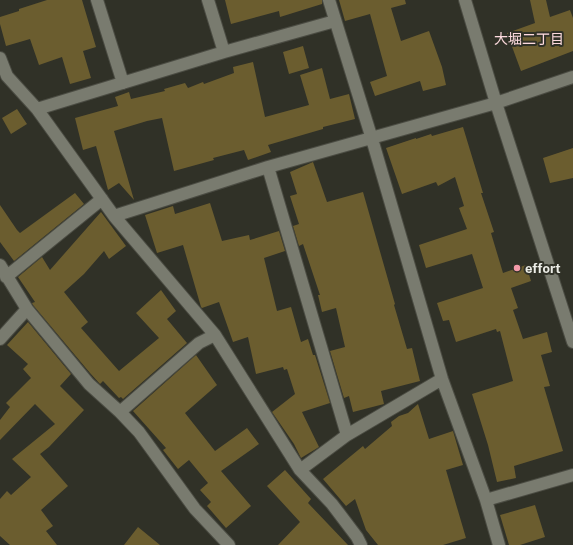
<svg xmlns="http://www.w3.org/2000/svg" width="573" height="545" font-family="'Public Sans','Noto Sans JP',sans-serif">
	<rect width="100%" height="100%" fill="#303127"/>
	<path fill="#6b5d2f" d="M47,0H82L96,47L83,51L91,78L70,84L62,57L39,65L30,39L6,46L0,24V17L19,11V9Z
		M225,0H322V4L280,17L279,11L231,24Z
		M339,0H405L406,4L391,8L401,41L429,31L442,67L446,85L423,91L420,81L375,96L370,82L387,76L370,14L345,21Z
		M530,0H546L550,17L570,10L573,18V51L521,71L507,33L535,23Z
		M303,46L309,68L289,74L283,52Z
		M253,62L265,117L309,105L300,75L322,68L330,99L349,94L355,119L323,127V129L268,145L271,152L248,160L244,150L213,158L214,160L174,171L162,118L147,121L114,131L134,200L119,183L108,190L96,146L83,150L75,118L118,106L115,97L129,92L131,99L165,91L164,89L185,83L188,88L203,82L204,84L234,73L233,67Z
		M17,109L27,124L11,134L2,118Z
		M463,127L483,193H481L494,232L491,233L503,273L526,265L531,281L511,288L518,308L513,310L523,339L547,332L552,352L541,355L550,386L544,387L563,451L514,466L516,478L497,482L488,445L472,394L513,381L500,331L497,332L496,329L456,342L449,320L443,321L437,303L483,288L472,254L426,268L419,245L467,229L459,208L464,206L455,177L438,186L436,182L402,194L386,148L416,138V139L431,134L432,136Z
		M573,148V178L550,183L543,158Z
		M313,162L327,202L363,192L395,304L394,305L407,349L412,348L420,381L381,391L384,404L353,412L349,396L344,398L330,351L345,347L336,308L322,312L318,295H320L303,244L299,246L293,226L299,224L290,196L297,194L290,172Z
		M75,193L84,204L14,261L0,242V205L17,230L20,233Z
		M210,203L222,241L249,235L250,240L279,231L285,251L264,258L277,311L291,307L301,342L308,339L313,355H315L330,403L302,412L319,447L301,458L294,444L272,412L295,394L287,369L284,370L283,367L256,374L248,337L233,342L219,302L202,308L201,307L183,245L157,253L145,215L173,206L175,214Z
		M101,212L126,246L109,259L104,251L84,274L64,292L88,322L81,328L119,371L159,338L136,313L161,290L176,311L167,319L187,343L123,399L121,397L119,398L103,381L100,384L90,373L33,305L32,303L35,302L18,277L42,257L50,270Z
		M28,322L71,374L60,386L84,410L49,447L40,454L68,486L41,510L53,526L46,531L57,545H10L0,536V499L7,491L11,495L31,477L12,459L55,424L35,404L0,440V420L10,407L6,403L31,378L23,369L28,364L7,345Z
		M196,355L217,385L185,413L215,451L247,428L259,444L221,471L251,506L226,528L207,506L211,502L200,490L208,483L189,460L178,469L163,450L166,448L133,411Z
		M418,404L429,439L453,431L463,465L446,470L466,538L443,545H378L366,530L355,499L346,506L323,479L363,446L365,449L392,426L391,422L399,416L408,413Z
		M285,470L311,499L308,503L348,545H278L300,522L267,486Z
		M535,505L545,537L520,545H509L500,515Z
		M138,527L160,545H124Z"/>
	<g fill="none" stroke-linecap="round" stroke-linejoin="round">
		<g stroke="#4b4c43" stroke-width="14">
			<path id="minor" d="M97,0L123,83
				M208,0L224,52
				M329,0L372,139L442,379L486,500L499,545
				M465,0L496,103L573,342
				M0,58L7,76L37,109L114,216L215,335L300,470L332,504L357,537L361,545
				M37,109L224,52L335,21
				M268,167L347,435
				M114,216L268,167L496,103L573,77
				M0,265L27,309L89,384L120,412L139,432L195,509L229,545
				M6,277L102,199
				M0,339L27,309
				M120,412L199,343L215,335
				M300,470L347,435L442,379
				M486,500L573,475"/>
		</g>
		<use href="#minor" stroke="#797b6f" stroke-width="12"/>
	</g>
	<circle fill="#f39aa9" stroke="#303127" stroke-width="1.5" cx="517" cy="268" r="4"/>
	<g text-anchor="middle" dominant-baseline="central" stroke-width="4" stroke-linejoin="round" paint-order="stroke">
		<g font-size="13" font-weight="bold" fill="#ecede7" stroke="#303127" text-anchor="start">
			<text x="525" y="268">effort</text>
		</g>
		<g font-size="14" fill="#fddade" stroke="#303127">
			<text x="529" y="39">大堀二丁目</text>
		</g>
	</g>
</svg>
